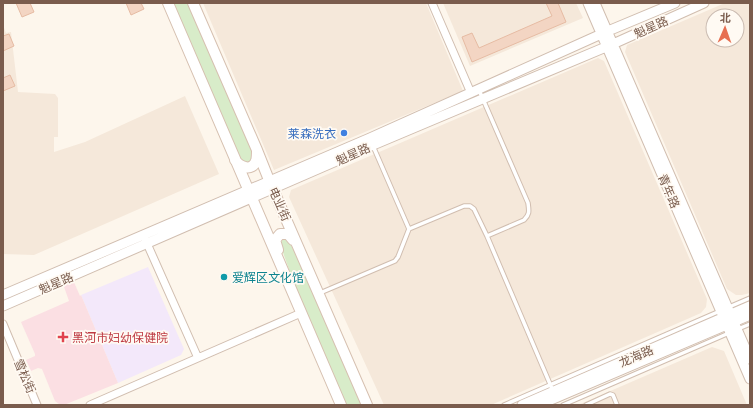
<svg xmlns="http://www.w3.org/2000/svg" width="753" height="408" font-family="'PT Sans','Noto Sans SC',sans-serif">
	<rect width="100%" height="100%" fill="#fdf6ec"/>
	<path fill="#f5e8da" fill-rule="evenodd" d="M203,3H426L463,91L274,170Z
		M443,3H576L583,18L470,66Z
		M725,3H750V293L742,295H736L727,289L625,52L627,45ZM713,16H737V40H713Z
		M3,25L6,33L11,32L18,92L55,94L58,98V137H54V152L85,142L185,96L219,174L34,255L3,254Z
		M598,58L604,61L707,299L706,307L701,313L491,405H384L289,197L291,190Z
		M712,347L724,351L747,405H578Z"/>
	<path fill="#f3e8fa" d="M148,267L184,349L181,355L118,383L81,295Z"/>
	<path fill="#fbdfe3" d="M73,280L80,296L81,295L118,383L64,405L59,404L55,401L42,369L38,368L31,371L26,360L35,356V354L21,322L69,301L63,284Z"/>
	<path fill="#d8ecc9" d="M172,3H188L254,155L253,162L242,164Z
		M283,239H286L289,241L312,287L363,405H345L297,292L280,244Z"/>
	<path fill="#f3d5c3" stroke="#e6bba3" d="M16,3H30L34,12L22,17Z
		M126,3H141L144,9L131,15Z
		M546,3H558L566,22L472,62L462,37L472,33L479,48L552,16Z
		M9,34L14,46L3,51V36Z
		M10,75L15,86L3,91V78Z"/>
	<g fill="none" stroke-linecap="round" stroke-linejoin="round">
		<g stroke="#d1beb0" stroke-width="5.5">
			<path id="service" d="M479,90L528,203C529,211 530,214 524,220L487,236
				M373,146L409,229L464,206H470L474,209L487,236L553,391
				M320,293L395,261L398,257L409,229
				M729,307L750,298
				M738,329L750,324
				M504,405L720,311
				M563,405L729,333
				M586,405L610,394L613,395L617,405"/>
		</g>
		<g stroke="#d1beb0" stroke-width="9">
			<path id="minor" d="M432,3L471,93
				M145,239L198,358
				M3,324L37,405
				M90,405L301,313"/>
		</g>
		<g stroke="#d1beb0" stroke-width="11">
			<path id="tertiary" d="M588,3L750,379
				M595,3L750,359
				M3,295L370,138L608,31L675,3
				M3,306L373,145L613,44L704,3
				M522,405L750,306
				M539,405L750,315"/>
		</g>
		<g stroke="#d6c0b0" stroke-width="12">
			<path id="secondary" d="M168,3L341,405
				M193,3L257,150L269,180L367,405
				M235,160C240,167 252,172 256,161C257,158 257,154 257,150
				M278,250L275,240L280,234H288L293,240"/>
		</g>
		<use href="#service" stroke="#fff" stroke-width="3.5"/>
		<use href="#minor" stroke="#fff" stroke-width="7"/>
		<use href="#tertiary" stroke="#fff" stroke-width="9"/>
		<use href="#secondary" stroke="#fff" stroke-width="10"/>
	</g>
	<circle fill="#3f7fe0" stroke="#fffaf3" stroke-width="1.5" cx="344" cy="133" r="4"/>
	<circle fill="#0f9aa8" stroke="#fffaf3" stroke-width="1.5" cx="224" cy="277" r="4"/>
	<path fill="#e0444e" stroke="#fffaf3" stroke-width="1.5" d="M61 331h4v4h4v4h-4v4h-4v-4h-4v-4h4z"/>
	<g text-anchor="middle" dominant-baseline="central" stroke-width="3.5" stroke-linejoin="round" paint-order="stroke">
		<g font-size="12" fill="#7a5c4d" stroke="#fffaf3">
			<text transform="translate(651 27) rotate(-24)">魁星路</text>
			<text transform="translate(353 154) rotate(-24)">魁星路</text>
			<text transform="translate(669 191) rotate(67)">青年路</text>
			<text transform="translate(280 204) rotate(66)">电业街</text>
			<text transform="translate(56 283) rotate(-23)">魁星路</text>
			<text transform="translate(636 356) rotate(-23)">龙海路</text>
			<text transform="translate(25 376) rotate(67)">雪松街</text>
		</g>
		<g font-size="12" fill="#366cbe" stroke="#fffaf3" text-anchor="end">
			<text x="336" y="133">莱森洗衣</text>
		</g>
		<g font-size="12" fill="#0d838f" stroke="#fffaf3" text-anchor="start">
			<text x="232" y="277">爱辉区文化馆</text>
		</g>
		<g font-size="12" fill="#be3a42" stroke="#fffaf3" text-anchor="start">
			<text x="72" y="337">黑河市妇幼保健院</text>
		</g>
	</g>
	<rect width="753" height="408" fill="none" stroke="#7a5c4d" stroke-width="8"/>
	<g transform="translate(725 28) rotate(2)"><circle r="19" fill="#fffaf3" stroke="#cabbb1"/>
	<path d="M0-3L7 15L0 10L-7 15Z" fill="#e76f51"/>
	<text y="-6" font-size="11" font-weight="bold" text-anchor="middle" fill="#7a5c4d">北</text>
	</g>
</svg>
